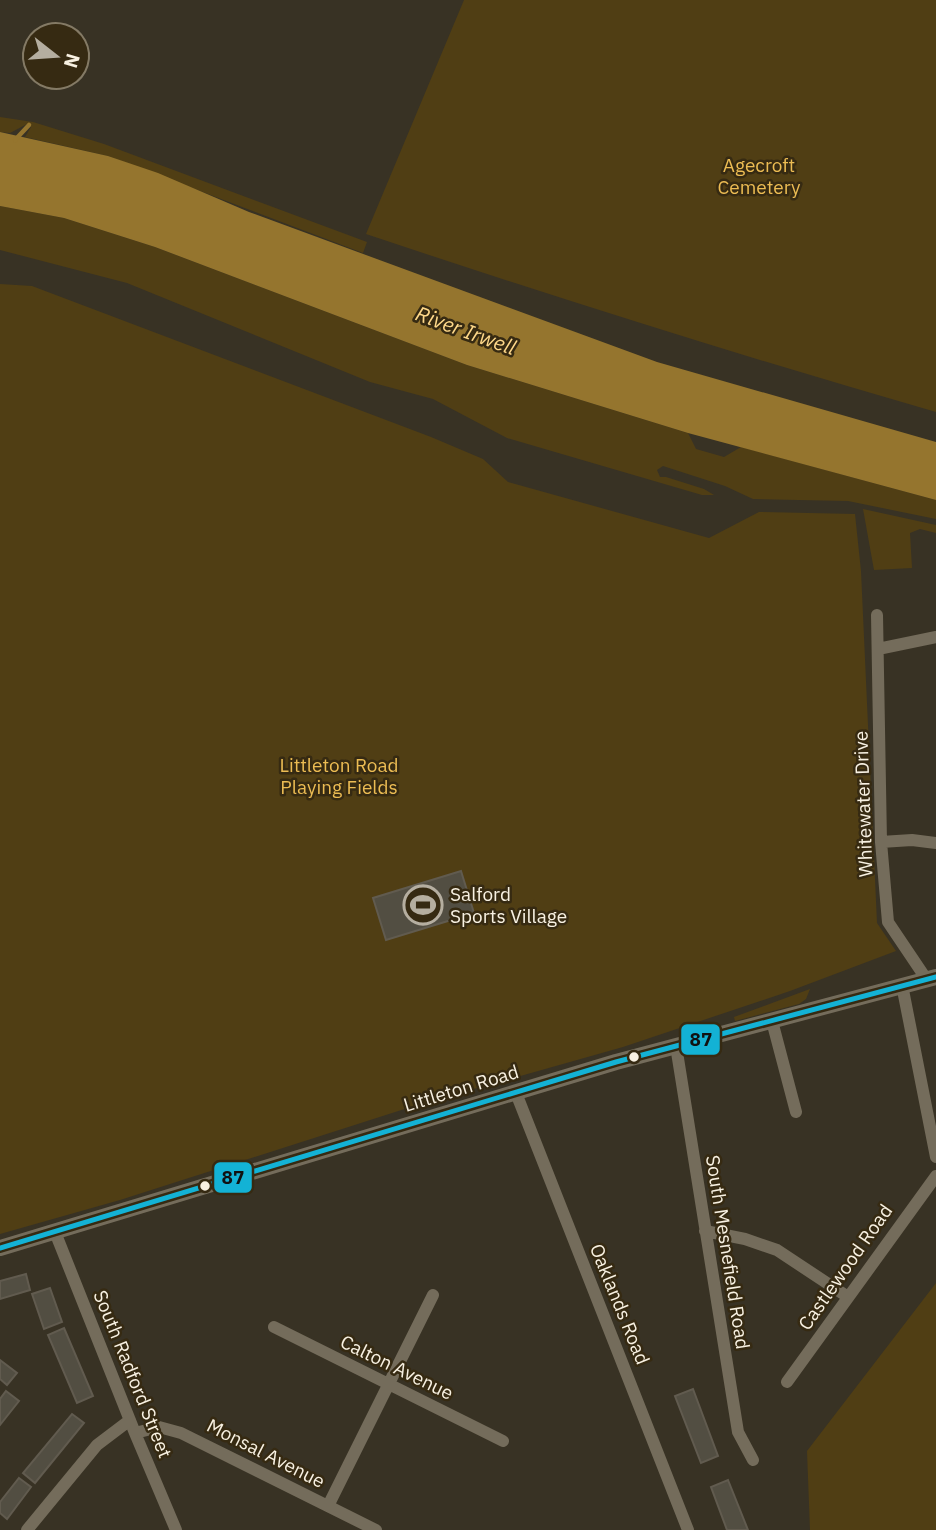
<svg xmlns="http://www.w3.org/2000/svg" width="936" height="1530" font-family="'IBM Plex Sans',sans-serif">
	<rect width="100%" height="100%" fill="#383224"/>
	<path fill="#503e14" d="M464,0H936V412C745,357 554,297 366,234Z
		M0,117L33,122L104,144L367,242L363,253L108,156L25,137L31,127L27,124L10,133L0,132Z
		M0,206L64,218L155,247L467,365L688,433L696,449L724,457L741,447L936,500V519L848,501L753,499L725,486L663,466L657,470L660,477H666L704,489L714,495H702L507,438L433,399L370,382L127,283L0,250Z
		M0,284L32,286L431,437L483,459L508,482L709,538L759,512L855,514L861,571L877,923L896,951L790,991L623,1047L417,1105L120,1200L0,1234Z
		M863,509L936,525V533L920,529L910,533L912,568L874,570Z
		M810,989L806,999L799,1004L735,1021L734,1017Z
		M936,1283V1530H810L807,1451Z"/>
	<path fill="#95752e" d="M0,132L108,156L158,173L249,212L657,362L936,442V500L688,433L467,365L155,247L64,218L0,206Z"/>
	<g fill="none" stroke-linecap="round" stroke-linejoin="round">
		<path stroke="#95752e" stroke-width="4.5" d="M15,140L29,125"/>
	</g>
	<path fill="#524e42" stroke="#615b4f" stroke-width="2" d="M461,871L474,913L386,940L373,898Z
		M26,1274L30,1290L0,1299V1281Z
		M50,1288L62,1322L44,1329L32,1294Z
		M64,1328L93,1396L77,1403L48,1335Z
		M0,1360L17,1373L7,1385L0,1379Z
		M693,1389L718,1456L701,1463L675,1396Z
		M6,1391L19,1401L0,1425V1399Z
		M72,1414L84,1423L35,1483L23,1473Z
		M19,1478L31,1487L7,1519L0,1513V1502Z
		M728,1480L748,1530H727L711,1487Z"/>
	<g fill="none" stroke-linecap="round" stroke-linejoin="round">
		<path stroke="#746c5b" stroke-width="12" d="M877,615L881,842L888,922L927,980
			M878,649L936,637
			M881,842L912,840L936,843
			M902,985L936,1157
			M772,1021L796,1112
			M676,1046L738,1432L753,1460
			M516,1093L688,1530
			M705,1231L745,1239L777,1250L848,1297
			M55,1232L135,1433L176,1530
			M274,1327L503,1441
			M787,1382L936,1176
			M135,1433L159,1427L181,1433L376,1530
			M328,1506L433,1295
			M27,1530L97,1445L130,1420"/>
		<path stroke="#746c5b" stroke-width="16" d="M0,1248L616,1062L936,977"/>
		<g stroke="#362a12" stroke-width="10">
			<path id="bus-1" d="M0,1248L616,1062L936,977"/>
		</g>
		<use href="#bus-1" stroke="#13b2d5" stroke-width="5"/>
	</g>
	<defs>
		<g id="stadium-ring" transform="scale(2.0125)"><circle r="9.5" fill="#362a12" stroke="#b5aea0" stroke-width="1.5"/><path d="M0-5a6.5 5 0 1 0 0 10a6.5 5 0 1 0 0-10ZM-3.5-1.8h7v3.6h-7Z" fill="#b5aea0"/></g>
	</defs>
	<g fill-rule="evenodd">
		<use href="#stadium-ring" x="423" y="905"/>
	</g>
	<g fill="#f8f1e2" stroke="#362a12" stroke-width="2.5">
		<circle cx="634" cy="1057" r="6"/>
		<circle cx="205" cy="1186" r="6"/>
	</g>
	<g text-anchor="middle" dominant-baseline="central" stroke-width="5" stroke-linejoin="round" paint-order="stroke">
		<g font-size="19" fill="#ecbc53" stroke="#362a12">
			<text x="759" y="165">Agecroft<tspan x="759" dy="22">Cemetery</tspan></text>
			<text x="339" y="765">Littleton Road<tspan x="339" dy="22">Playing Fields</tspan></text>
		</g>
		<g font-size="19" fill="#f8f1e2" stroke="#362a12">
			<text transform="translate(863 804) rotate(-92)">Whitewater Drive</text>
			<text transform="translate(461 1088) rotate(-17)">Littleton Road</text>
			<text transform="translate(728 1252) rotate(81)">South Mesnefield Road</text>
			<text transform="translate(845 1267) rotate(-55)">Castlewood Road</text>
			<text transform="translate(620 1304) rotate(68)">Oaklands Road</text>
			<text transform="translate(397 1367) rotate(26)">Calton Avenue</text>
			<text transform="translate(133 1374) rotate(68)">South Radford Street</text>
			<text transform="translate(266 1453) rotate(27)">Monsal Avenue</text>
		</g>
		<g font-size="19" fill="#f8f1e2" stroke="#362a12" text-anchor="start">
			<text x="450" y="894">Salford<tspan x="450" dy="22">Sports Village</tspan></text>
		</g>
		<g font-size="21" font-style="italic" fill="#fed889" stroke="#362a12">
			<text transform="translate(466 330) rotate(20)">River Irwell</text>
		</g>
	</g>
	<g stroke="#362a12" stroke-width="2.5">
		<rect x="680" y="1023" width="41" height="33" rx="7" fill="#13b2d5"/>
		<rect x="213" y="1161" width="40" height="33" rx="7" fill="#13b2d5"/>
	</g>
	<g font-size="19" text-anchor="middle" font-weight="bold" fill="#111">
		<text x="701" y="1046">87</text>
		<text x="233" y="1184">87</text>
	</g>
	<g transform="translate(56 56) rotate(107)"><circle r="33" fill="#362a12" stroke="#847a65" stroke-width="2"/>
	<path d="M0-5L12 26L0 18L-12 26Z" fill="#b5aea0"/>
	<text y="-10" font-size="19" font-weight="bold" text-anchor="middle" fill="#f8f1e2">N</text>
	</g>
</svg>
